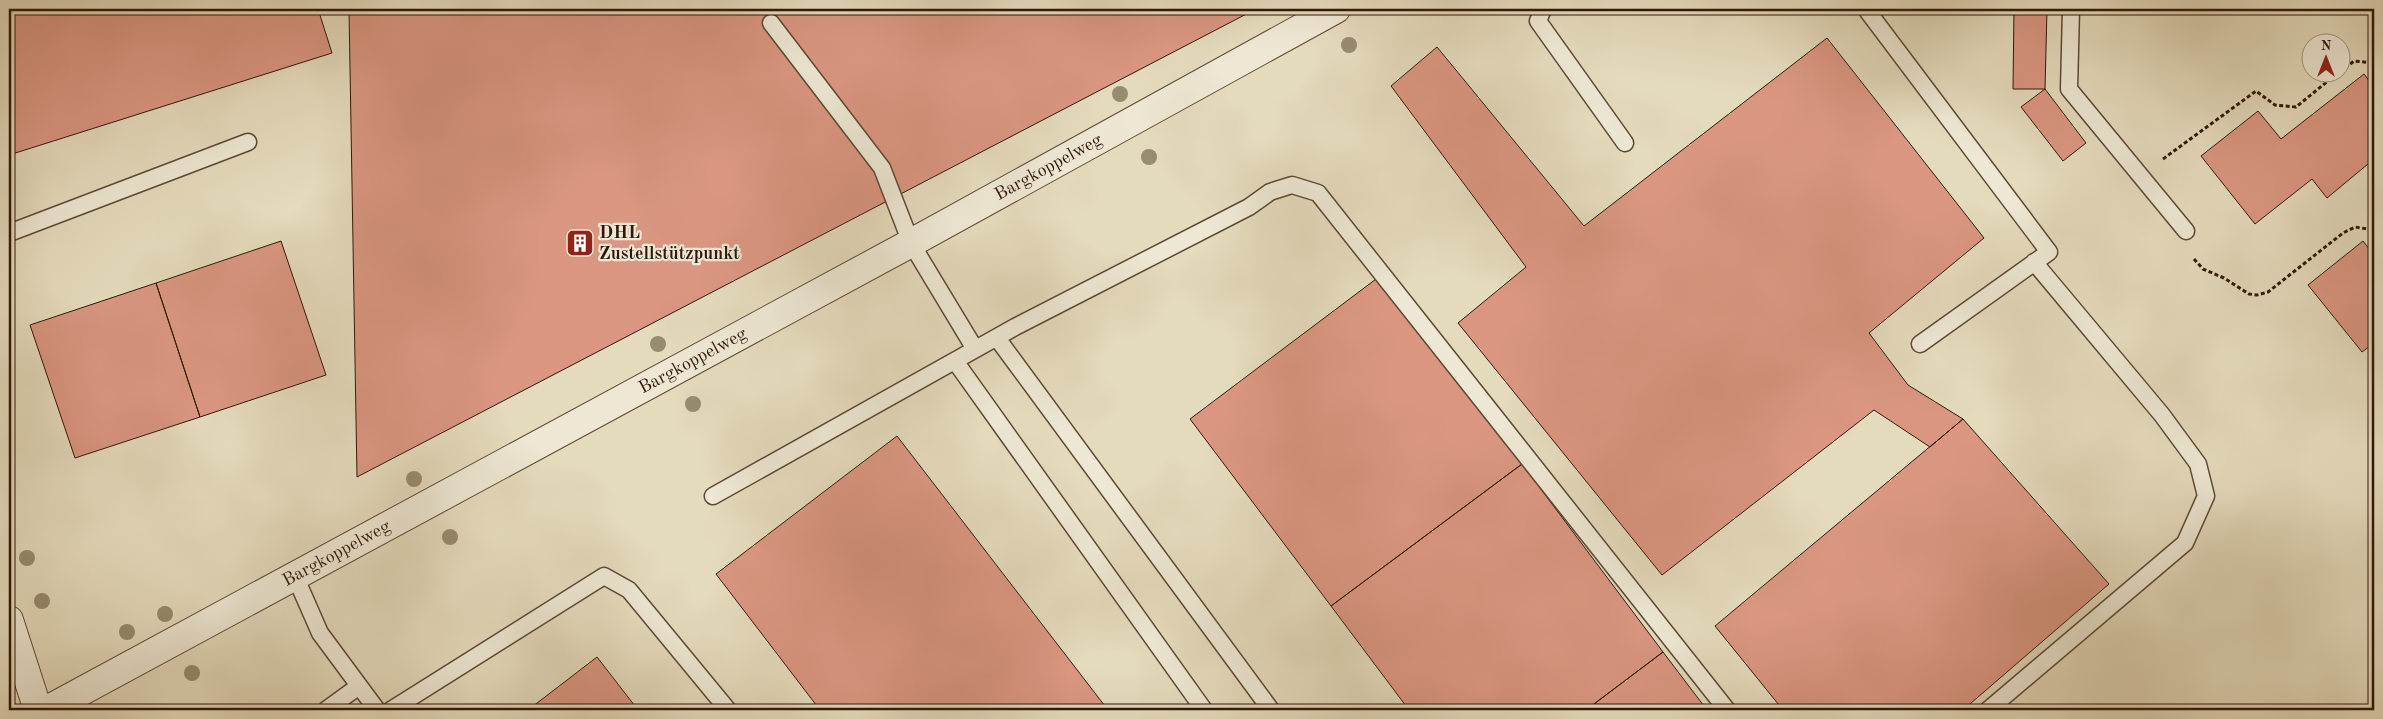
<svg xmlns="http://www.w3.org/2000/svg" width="2383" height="719" font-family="'Old Standard TT',serif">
	<rect width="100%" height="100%" fill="#e4dabc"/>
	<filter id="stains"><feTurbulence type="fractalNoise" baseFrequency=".004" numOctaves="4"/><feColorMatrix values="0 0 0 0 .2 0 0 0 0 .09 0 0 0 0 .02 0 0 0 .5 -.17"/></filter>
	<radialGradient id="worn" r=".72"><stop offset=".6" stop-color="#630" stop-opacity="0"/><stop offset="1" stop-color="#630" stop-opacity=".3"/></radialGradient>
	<path fill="#da9681" stroke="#311708" d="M9,9H318L332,53L9,155Z
		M349,9H1256L357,477Z
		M2014,9H2047L2045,89H2013Z
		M2133,9H2209V14L2133,12Z
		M1827,38L1984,238L1869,333L1908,385L1963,419L1930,447L1874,410L1662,575L1458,323L1526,267L1391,86L1437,47L1584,226Z
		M2364,74L2374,87V159L2327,198L2312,179L2255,224L2201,156L2258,111L2281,139Z
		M2045,89L2086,143L2063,161L2021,107Z
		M281,241L326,375L200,417L156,283Z
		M2363,241L2374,255V343L2362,352L2308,285Z
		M1380,276L1522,464L1331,606L1190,419Z
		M156,283L200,417L75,458L30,325Z
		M1963,419L2109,584L1963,710H1783L1715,626Z
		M897,436L1108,710H820L716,574Z
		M1522,464L1663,652L1586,710H1409L1331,606Z
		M1663,652L1707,710H1586Z
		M597,657L638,710H528Z"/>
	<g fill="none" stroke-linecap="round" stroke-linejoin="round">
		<g stroke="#5e4835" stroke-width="19">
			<path id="lane" d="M1543,9L1538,21L1625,143
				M1866,9L2049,252L1920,344
				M2071,9L2069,89L2186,231
				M771,23L882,168L911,243L975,349
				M9,233L248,142
				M997,338L1271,710
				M955,361L1204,710
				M713,496L1015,327L1249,207L1270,192L1292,185L1318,193L1727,710
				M295,576L320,633L377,710
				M326,710L359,686
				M391,710L604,576L629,590L728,710
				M1988,710L2185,543L2206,496L2198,464L2162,415L2034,262"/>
		</g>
		<g stroke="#5e4835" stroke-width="30">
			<g id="street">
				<path d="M9,620L38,710"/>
				<path id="s1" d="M47,710L911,243L1336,9"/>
			</g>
		</g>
		<path stroke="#311708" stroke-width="3" stroke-dasharray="4 2.5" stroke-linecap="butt" d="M2340,72L2354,61L2374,63
			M2163,159L2256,91L2275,105L2296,107L2339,72
			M2194,259L2203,269L2224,278L2249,294L2257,295L2268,292L2343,233L2355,227L2374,230"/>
		<use href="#lane" stroke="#ede7d3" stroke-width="16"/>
		<use href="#street" stroke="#ede7d3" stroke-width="28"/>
	</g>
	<g fill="#978b70">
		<circle cx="1349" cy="45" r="8"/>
		<circle cx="1120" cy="94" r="8"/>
		<circle cx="1149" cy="157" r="8"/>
		<circle cx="658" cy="344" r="8"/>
		<circle cx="693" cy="404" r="8"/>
		<circle cx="414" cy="479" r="8"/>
		<circle cx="450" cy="537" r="8"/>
		<circle cx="27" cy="558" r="8"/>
		<circle cx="42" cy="601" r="8"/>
		<circle cx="165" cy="614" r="8"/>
		<circle cx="127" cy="632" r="8"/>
		<circle cx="192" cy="673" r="8"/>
	</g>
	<defs>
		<g id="building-square" transform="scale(1.4375)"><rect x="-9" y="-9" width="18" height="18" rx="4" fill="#8f2418" stroke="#ede7d3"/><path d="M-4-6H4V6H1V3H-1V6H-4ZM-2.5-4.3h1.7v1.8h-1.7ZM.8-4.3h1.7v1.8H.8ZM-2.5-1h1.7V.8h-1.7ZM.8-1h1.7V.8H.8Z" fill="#fff"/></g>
	</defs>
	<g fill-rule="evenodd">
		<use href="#building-square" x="580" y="243"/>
	</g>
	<g text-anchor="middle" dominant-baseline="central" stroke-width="4.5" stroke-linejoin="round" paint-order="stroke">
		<g font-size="18" fill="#311708" stroke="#ede7d3">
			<text stroke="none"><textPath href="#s1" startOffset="1139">Bargkoppelweg</textPath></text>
			<text stroke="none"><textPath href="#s1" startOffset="734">Bargkoppelweg</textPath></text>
			<text stroke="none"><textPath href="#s1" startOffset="329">Bargkoppelweg</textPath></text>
		</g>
		<g font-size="18" font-weight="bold" fill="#311708" stroke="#ede7d3" text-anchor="start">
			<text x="599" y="233">DHL<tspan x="599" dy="21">Zustellstützpunkt</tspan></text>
		</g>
	</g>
	<rect width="2383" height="719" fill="none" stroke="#e4dabc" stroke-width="30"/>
	<rect x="10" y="10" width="2363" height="699" fill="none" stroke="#311708" stroke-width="2.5"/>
	<rect x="15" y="15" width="2353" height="689" fill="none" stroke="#311708"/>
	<g transform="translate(2326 58)"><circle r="24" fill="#ede7d3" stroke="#a29482"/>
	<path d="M0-4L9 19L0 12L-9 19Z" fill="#8f2418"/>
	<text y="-8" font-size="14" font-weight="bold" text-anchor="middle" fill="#311708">N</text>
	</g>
	<rect width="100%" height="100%" filter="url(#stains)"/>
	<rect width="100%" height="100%" fill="url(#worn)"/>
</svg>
